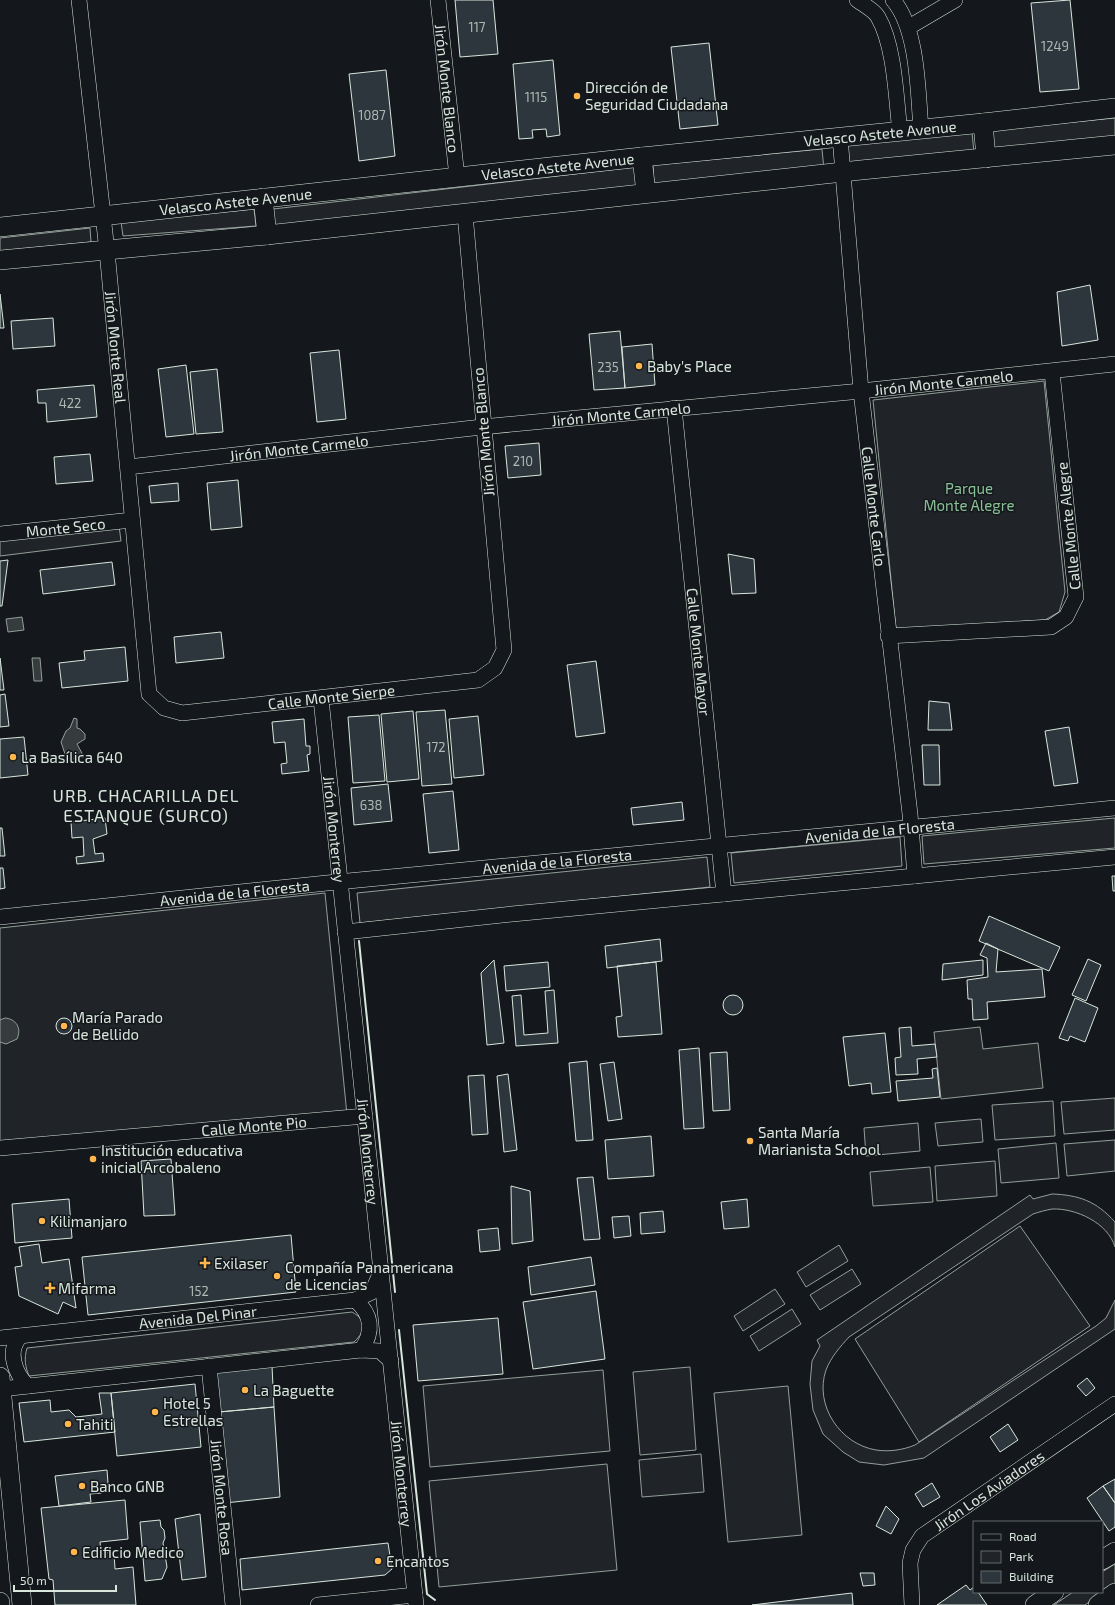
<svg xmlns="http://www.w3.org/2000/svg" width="1115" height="1605" font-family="'Exo 2',sans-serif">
	<rect width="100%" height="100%" fill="#14181c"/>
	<path fill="#202428" stroke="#939e99" d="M1115,118V137L992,150L990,130Z
		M972,132L974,153L845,164L843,143Z
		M822,149L824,170L654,185L653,165Z
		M635,167L636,189L275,229L273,209Z
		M254,209L256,226L123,236L121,222Z
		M90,228L91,242L0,251V238Z
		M1044,381L1065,592L1059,612L1045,620L896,629L873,400Z
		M118,518L121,541L0,556V533Z
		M1115,818V848L924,864L922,836Z
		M900,837L902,866L734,883L731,853Z
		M707,857L710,887L360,923L357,893Z
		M325,893L347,1115L0,1141V928Z
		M1115,1098V1130L1064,1134L1061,1102Z
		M1053,1101L1055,1136L995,1140L992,1105Z
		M981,1119L983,1142L938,1146L935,1123Z
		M918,1123L920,1151L866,1156L864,1128Z
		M1115,1140V1171L1067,1176L1064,1144Z
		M1056,1143L1059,1178L1001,1183L998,1149Z
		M995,1161L997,1196L937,1201L935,1166Z
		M930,1167L933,1202L873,1206L870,1172Z
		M1052,1194C1079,1195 1096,1201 1115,1222V1247C1108,1223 1076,1208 1052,1209C1046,1210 1039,1212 1033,1214L849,1337C840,1347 831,1357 826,1370C814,1405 840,1444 876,1450C889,1452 903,1450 915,1445L1096,1326L1106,1318L1115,1300V1329L924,1458L884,1465L859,1462L843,1452L823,1434L813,1410L810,1384L812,1361L820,1346L817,1340L1030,1195L1033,1199Z
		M1020,1226L1090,1326L919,1442L855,1339Z
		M839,1245L848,1261L806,1287L797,1272Z
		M852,1269L861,1284L820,1310L810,1295Z
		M775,1289L785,1304L743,1331L734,1316Z
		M792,1309L801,1324L759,1351L750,1336Z
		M352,1312C367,1320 366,1331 354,1342L29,1376C25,1366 24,1359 27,1348Z
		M690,1367L696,1450L640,1455L633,1372Z
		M603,1370L610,1451L430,1467L423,1386Z
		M788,1386L802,1535L728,1542L714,1393Z
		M701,1454L704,1492L642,1497L639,1460Z
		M607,1464L617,1570L439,1587L429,1481Z
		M1115,1564V1584L1085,1605H1054L1073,1592H1102V1572Z"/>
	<path fill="#24282b" stroke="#939e99" d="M980,1027L983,1049L1038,1043L1043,1088L941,1099L934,1032Z"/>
	<path fill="#363b3e" stroke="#939e99" d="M22,617L24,630L8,632L6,619Z
		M32,658H40L42,681H34Z
		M74,718L77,719V728L80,729L85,734V739L77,744L84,757L73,759L65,754L61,742L66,731L70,728Z
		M5,1018C16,1019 22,1028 17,1039L6,1044L0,1042V1020Z"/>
	<path fill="#2c363c" stroke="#d8e6dc" d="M455,0H493L498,54L460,57Z
		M1070,0L1079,89L1040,92L1031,3Z
		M709,43L718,125L680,129L671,47Z
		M553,60L560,135L547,137L546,129L532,130L533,138L519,139L513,64Z
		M386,70L395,156L359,161L349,74Z
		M1090,285L1098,340L1062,346L1057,292Z
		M0,294L4,328H0Z
		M53,318L55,346L13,349L11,321Z
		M620,331L625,388L594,390L589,334Z
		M652,344L655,385L625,388L622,347Z
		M339,350L346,419L317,422L310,353Z
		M186,365L194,434L166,437L158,369Z
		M217,369L223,432L196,434L190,372Z
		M94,385L97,417L47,422L46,403H38L37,390Z
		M539,443L541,475L508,478L505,446Z
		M90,454L93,481L56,484L54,457Z
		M238,480L242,527L211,530L207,483Z
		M178,483L179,501L151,503L149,486Z
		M728,554L754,559L756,593L732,594Z
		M8,560L2,606H0V561Z
		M112,562L115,585L43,594L40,570Z
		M221,632L224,658L176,663L174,637Z
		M125,647L128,681L62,688L59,663L85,660L84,651Z
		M0,658L4,690H0Z
		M596,661L605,733L576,737L567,665Z
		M5,694L9,726L0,727V695Z
		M929,701L949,703L952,730H928Z
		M445,710L452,784L422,786L416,712Z
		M413,711L419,779L387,782L381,714Z
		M379,715L385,781L353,783L348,717Z
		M478,716L484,775L454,778L449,719Z
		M304,719L306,746H310V754L307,755L309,771L282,774L281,764L287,763L285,742L274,743L272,722Z
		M1069,727L1078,783L1054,786L1045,731Z
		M24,737L28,775L0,778V739Z
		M922,745H939L940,785H924Z
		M388,784L392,821L354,825L351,788Z
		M453,791L459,850L429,853L423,794Z
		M682,802L684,820L633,825L631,808Z
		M105,818L107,834L93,839L95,854L103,853L104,861L77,864L76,857L84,856L83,837L72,838L71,822Z
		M0,828H2L5,856H0Z
		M0,868H3L5,888L0,889Z
		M1112,876H1115V891H1113Z
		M989,916L1060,947L1049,971L979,941Z
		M660,939L662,961L607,968L605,946Z
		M986,943L998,949L996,972L1042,969L1045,997L987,1002L988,1019L973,1020L972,999H968L967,980L988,977L987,958L980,955Z
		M1088,959L1101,965L1086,1001L1072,995Z
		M494,960L504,1043L487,1045L481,973Z
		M983,960V975L942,980L943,964Z
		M548,962L550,987L506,991L504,966Z
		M656,962L662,1034L618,1037L616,1017L622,1016L617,966Z
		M554,990L558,1043L516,1046L512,996L521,995L524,1035L548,1033L545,991Z
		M723 1005a10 10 0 1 1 20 0a10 10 0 1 1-20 0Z
		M1075,998L1098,1008L1085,1042L1070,1036L1068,1041L1059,1038Z
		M56 1026a8 8 0 1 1 16 0a8 8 0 1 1-16 0Z
		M911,1027L912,1046L935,1044L937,1057L917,1059L918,1074L896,1075L895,1058L901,1057L899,1028Z
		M885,1033L891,1092L872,1094L871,1083L849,1086L843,1037Z
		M699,1048L704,1128L684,1129L679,1050Z
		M727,1052L730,1110L713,1111L710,1053Z
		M587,1061L593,1140L576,1141L569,1063Z
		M614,1062L622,1119L608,1121L600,1064Z
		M937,1068L940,1097L898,1101L896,1081L933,1078L932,1069Z
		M508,1074L517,1150L504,1152L497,1076Z
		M484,1075L488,1134L472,1135L468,1076Z
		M651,1136L654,1176L608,1179L605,1140Z
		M171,1159L175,1215L144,1216L141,1161Z
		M593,1177L600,1239L584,1240L577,1178Z
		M511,1186L530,1191L533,1241L512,1244Z
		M69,1199L72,1238L15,1243L12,1204Z
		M747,1199L749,1227L724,1229L721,1202Z
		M663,1211L665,1232L641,1234L640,1213Z
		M629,1216L631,1236L614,1238L612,1217Z
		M498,1228L500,1250L480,1252L478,1230Z
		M291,1235L296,1292L88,1315L82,1257Z
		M39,1244L42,1263L69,1259L76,1308L63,1302L58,1314L19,1296L15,1267L22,1266L19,1247Z
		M591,1257L595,1285L531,1295L528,1267Z
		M596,1291L605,1359L533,1369L523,1302Z
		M498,1318L503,1374L418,1381L413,1325Z
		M272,1366L274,1407L219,1412L216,1372Z
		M1087,1378L1095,1388L1086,1396L1077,1386Z
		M195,1384L201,1447L117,1456L111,1393Z
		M99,1393H111L115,1432L24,1442L19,1403L50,1400L51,1412L69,1410L76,1417L102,1414Z
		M274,1407L280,1497L225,1503L219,1412Z
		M1008,1424L1018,1440L1000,1452L990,1437Z
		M107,1470L108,1483L106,1490L101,1493L90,1494L91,1502L59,1506L55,1476Z
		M1115,1479V1503L1103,1486Z
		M932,1483L940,1497L923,1507L915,1494Z
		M1103,1486L1115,1503V1527L1109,1531L1087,1498Z
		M125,1500L128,1539L100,1542L101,1553L114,1552L115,1569L133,1567L136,1605H55L53,1580L49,1579L41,1508Z
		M886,1506L899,1519L891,1534L876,1526Z
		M200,1514L206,1577L182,1580L175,1519Z
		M160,1520L161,1527L164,1530L165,1538L163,1543L167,1567L162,1579L145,1581L140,1522Z
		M388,1543L392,1569L385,1575L242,1590L240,1559Z
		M860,1573H874L875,1585L863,1586Z
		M966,1585L970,1590L974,1587V1592H978L987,1605H937Z
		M852,1593L853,1605H752Z"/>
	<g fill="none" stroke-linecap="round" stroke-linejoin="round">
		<g stroke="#d8e6dc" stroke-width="16">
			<g id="minor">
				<path id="s1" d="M79,0L107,251L149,694L164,708L182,713L478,680L495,668L504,650L465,214"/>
				<path id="s2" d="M438,0L457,177"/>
				<path d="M857,0C864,5 874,10 878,17C895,46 896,99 900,132"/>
				<path d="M893,0C918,29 918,92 921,130"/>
				<path d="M909,27L955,0"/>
				<path id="s3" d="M840,137L861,391L910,814L915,876"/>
				<path id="s4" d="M674,408L724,894"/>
				<path id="s5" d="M128,467L482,427L861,391L1115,364"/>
				<path id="s6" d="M0,534L132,520"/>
				<path d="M888,636L1051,627L1066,617L1076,597L1052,372"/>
				<path id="s7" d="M321,699L416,1605"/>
				<path id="s8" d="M0,917L327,883L1115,808"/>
				<path d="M345,932L512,914L1115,857"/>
				<path id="s9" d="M0,1148L365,1116"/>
				<path d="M355,1300C372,1314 374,1332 361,1350"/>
				<path d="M21,1336C6,1350 15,1374 28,1386"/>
				<path id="s10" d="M0,1338L355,1300L372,1292L381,1272"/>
				<path id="s11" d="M209,1366L233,1605"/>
				<path d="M1,1389L361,1350L380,1351L391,1361"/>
				<path d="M318,1605L415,1595"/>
				<path id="s12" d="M912,1605L910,1563L913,1550L922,1536L1115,1404"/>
			</g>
		</g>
		<g stroke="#d8e6dc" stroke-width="20">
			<g id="major">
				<path d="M983,123L986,158"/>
				<path d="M642,157L646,193"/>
				<path d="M263,198L267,235"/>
				<path id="s13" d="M0,227L642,157L983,123L1115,108"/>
				<path d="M0,260L267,235L861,170L1115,145"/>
				<path d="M0,1377L22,1605"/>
				<path d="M1102,1560L1115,1552"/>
				<path d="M0,1602V1605"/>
				<path d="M1035,1605L1054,1592"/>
				<path d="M1098,1605L1115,1593"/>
			</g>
		</g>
		<use href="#minor" stroke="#14181c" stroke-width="15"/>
		<use href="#major" stroke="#14181c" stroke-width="19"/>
		<path stroke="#d8e6dc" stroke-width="2" d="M359,941L395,1292
			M399,1330L427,1594L435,1600"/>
	</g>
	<g fill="#ffb74d" stroke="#14181c" stroke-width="1.5">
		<circle cx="577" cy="96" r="4"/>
		<circle cx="639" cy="366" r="4"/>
		<circle cx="13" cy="757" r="4"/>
		<circle cx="64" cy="1026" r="4"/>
		<circle cx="750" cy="1141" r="4"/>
		<circle cx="93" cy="1159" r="4"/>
		<circle cx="42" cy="1221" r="4"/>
		<path d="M203 1257h4v4h4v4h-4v4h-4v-4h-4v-4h4z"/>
		<circle cx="277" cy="1276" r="4"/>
		<path d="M48 1282h4v4h4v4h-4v4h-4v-4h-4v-4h4z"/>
		<circle cx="245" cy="1390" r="4"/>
		<circle cx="155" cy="1412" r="4"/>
		<circle cx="68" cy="1424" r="4"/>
		<circle cx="82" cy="1486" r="4"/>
		<circle cx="74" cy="1552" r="4"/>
		<circle cx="378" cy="1561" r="4"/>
	</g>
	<g text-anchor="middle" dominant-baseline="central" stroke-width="3" stroke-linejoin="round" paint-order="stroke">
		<g font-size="13" fill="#adbab4">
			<text x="477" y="27">117</text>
			<text x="1055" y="46">1249</text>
			<text x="536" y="97">1115</text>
			<text x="372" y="115">1087</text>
			<text x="608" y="367">235</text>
			<text x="70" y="403">422</text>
			<text x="523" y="461">210</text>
			<text x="436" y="747">172</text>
			<text x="371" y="805">638</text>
			<text x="199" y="1291">152</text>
		</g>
		<g font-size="15" fill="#d8e6dc" stroke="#14181c" text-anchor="start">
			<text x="585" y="87">Dirección de<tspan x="585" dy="17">Seguridad Ciudadana</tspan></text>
			<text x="647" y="366">Baby's Place</text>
			<text x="21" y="757">La Basílica 640</text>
			<text x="72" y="1017">María Parado<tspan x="72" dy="17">de Bellido</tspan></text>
			<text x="758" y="1132">Santa María<tspan x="758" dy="17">Marianista School</tspan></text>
			<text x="101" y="1150">Institución educativa<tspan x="101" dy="17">inicial Arcobaleno</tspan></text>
			<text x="50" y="1221">Kilimanjaro</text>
			<text x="214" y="1263">Exilaser</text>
			<text x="285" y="1267">Compañía Panamericana<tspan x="285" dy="17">de Licencias</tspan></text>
			<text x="58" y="1288">Mifarma</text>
			<text x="253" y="1390">La Baguette</text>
			<text x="163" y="1403">Hotel 5<tspan x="163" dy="17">Estrellas</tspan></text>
			<text x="76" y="1424">Tahiti</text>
			<text x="90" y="1486">Banco GNB</text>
			<text x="82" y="1552">Edificio Medico</text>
			<text x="386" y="1561">Encantos</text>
		</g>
		<g font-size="15" fill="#d8e6dc" stroke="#14181c">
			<text stroke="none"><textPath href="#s2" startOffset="89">Jirón Monte Blanco</textPath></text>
			<text stroke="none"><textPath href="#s13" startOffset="885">Velasco Astete Avenue</textPath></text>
			<text stroke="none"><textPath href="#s13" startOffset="561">Velasco Astete Avenue</textPath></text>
			<text stroke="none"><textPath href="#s13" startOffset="237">Velasco Astete Avenue</textPath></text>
			<text stroke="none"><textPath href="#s1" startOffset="349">Jirón Monte Real</textPath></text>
			<text stroke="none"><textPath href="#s5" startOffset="820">Jirón Monte Carmelo</textPath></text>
			<text stroke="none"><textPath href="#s5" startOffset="496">Jirón Monte Carmelo</textPath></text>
			<text transform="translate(483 432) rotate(-95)">Jirón Monte Blanco</text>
			<text stroke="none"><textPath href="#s5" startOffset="172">Jirón Monte Carmelo</textPath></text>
			<text stroke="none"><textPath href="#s3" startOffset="371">Calle Monte Carlo</textPath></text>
			<text transform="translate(1068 526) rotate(-96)">Calle Monte Alegre</text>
			<text stroke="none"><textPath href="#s6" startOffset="66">Monte Seco</textPath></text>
			<text stroke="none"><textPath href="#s4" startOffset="245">Calle Monte Mayor</textPath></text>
			<text stroke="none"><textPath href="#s1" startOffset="887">Calle Monte Sierpe</textPath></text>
			<text stroke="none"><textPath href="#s7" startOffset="131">Jirón Monterrey</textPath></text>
			<text stroke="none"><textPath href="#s8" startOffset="884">Avenida de la Floresta</textPath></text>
			<text stroke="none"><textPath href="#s8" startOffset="560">Avenida de la Floresta</textPath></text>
			<text stroke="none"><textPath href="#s8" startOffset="236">Avenida de la Floresta</textPath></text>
			<text stroke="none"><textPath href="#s9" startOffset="255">Calle Monte Pio</textPath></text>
			<text stroke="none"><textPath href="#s7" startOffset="455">Jirón Monterrey</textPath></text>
			<text stroke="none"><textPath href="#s10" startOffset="199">Avenida Del Pinar</textPath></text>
			<text stroke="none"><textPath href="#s7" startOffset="779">Jirón Monterrey</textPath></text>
			<text stroke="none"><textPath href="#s12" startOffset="153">Jirón Los Aviadores</textPath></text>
			<text stroke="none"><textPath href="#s11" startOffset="132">Jirón Monte Rosa</textPath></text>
		</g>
		<g font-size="15" fill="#8ac095" stroke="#14181c">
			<text x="969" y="488">Parque<tspan x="969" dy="17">Monte Alegre</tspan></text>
		</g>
		<g font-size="17" letter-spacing="1" fill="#d8e6dc" stroke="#14181c">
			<text x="146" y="795">URB. CHACARILLA DEL<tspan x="146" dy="20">ESTANQUE (SURCO)</tspan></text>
		</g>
	</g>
	<rect x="973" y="1521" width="130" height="72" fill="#14181c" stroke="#626a69"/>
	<rect x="981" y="1534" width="20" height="6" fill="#14181c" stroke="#626a69"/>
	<text x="1009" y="1541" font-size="12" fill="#d8e6dc">Road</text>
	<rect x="981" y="1551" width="20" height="12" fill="#202428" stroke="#626a69"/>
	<text x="1009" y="1561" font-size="12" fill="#d8e6dc">Park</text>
	<rect x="981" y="1571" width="20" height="12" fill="#2c363c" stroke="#626a69"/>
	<text x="1009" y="1581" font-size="12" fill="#d8e6dc">Building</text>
	<path d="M14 1585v6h102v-6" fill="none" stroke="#d8e6dc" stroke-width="2"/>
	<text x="20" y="1585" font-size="12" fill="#d8e6dc" stroke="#14181c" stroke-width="3" paint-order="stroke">50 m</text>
</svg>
